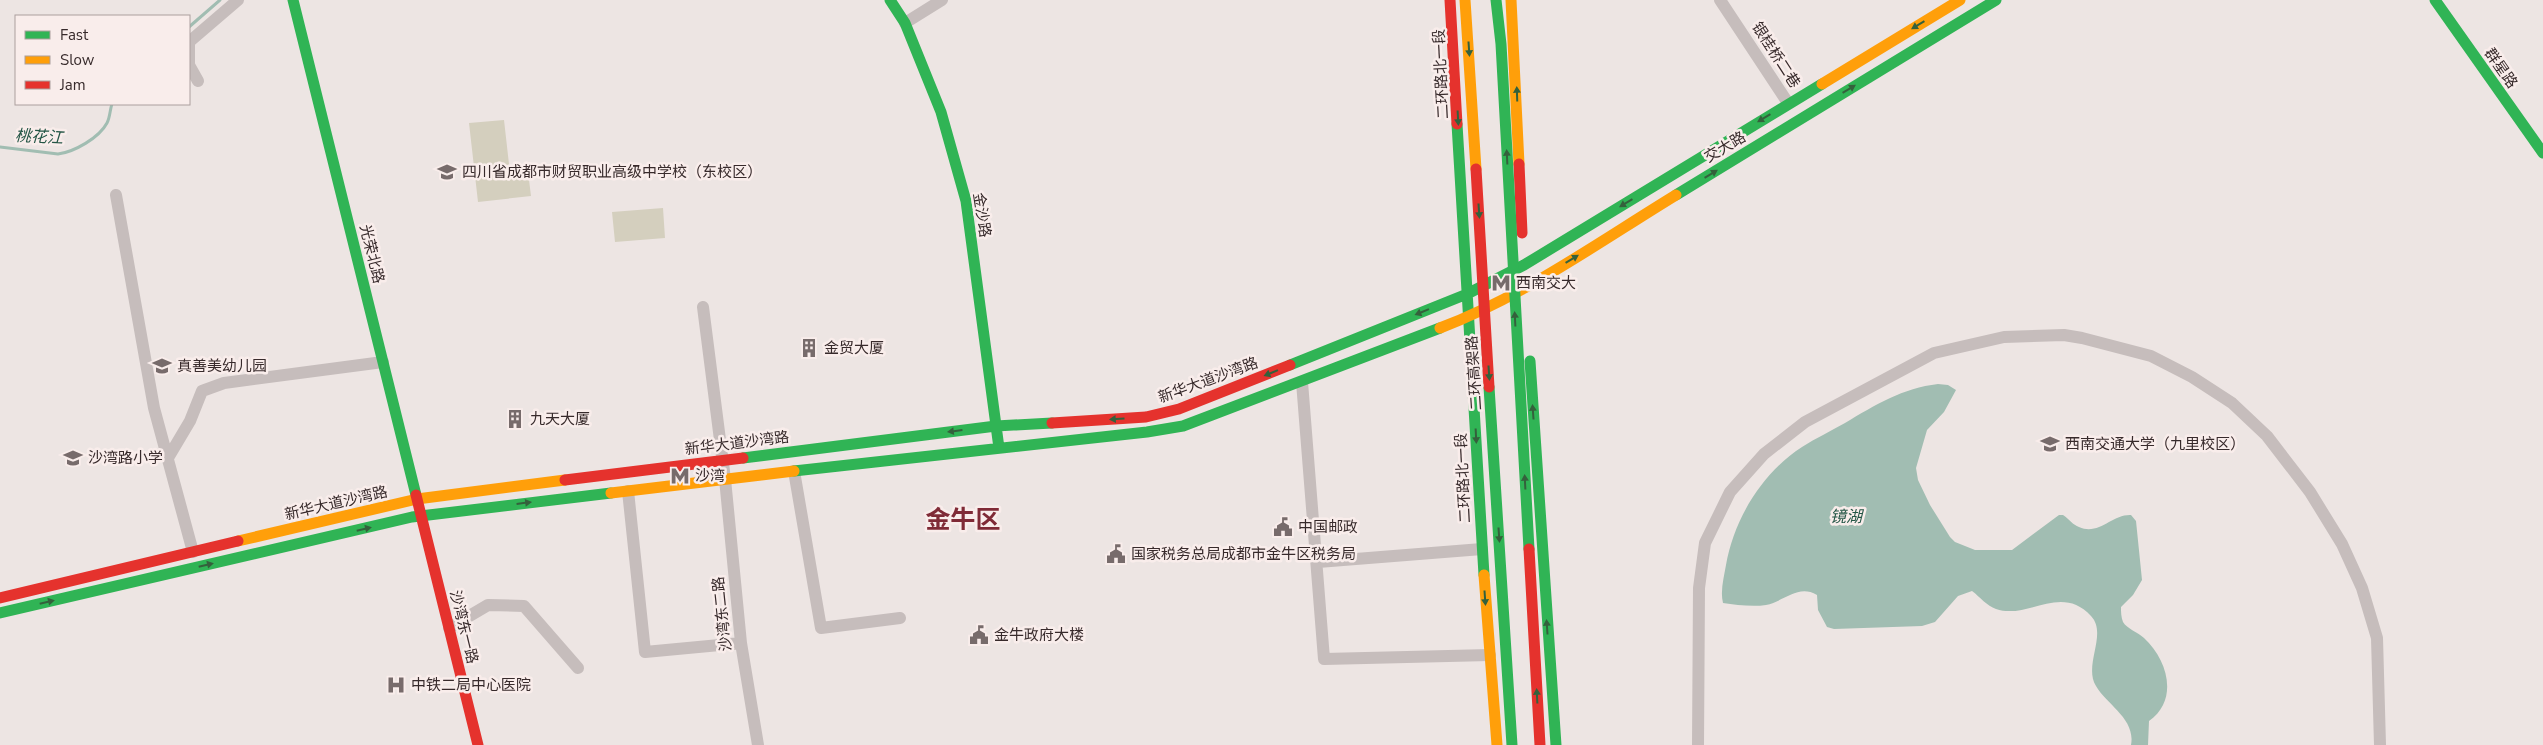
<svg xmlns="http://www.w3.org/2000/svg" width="2543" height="745" font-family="'Nunito Sans','Noto Sans SC',sans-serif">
	<rect width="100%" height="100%" fill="#ede5e3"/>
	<path fill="#d4cfbe" d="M504,120L510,173L528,172L531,196L478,202L469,123Z
		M663,208L665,238L615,242L612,212Z"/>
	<path fill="#a1bdb2" d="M1938,384L1948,385L1956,390L1944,412L1927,430L1916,468L1918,480L1930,505L1950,537L1955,542L1975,550H2012L2059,515H2063C2069,519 2073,525 2079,527C2099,536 2112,514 2131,515L2136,521L2142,580L2133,595L2121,607C2121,612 2121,617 2123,622C2127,629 2138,632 2144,638C2168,660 2179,700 2149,721L2148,745H2131C2136,719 2107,705 2096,686C2083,665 2108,634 2091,616C2061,583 2028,620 1996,609C1987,606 1980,597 1972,591L1958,596L1935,622L1922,626L1834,629L1827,627L1818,610L1817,595C1798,584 1785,601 1766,605C1753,607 1736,605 1723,603C1720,591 1724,577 1726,565C1734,519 1762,473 1802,447C1816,438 1831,431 1845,423C1875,405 1903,388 1938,384Z"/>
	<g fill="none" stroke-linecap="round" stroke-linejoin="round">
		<path stroke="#a1bdb2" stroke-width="3" d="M189,27L220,0
			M0,147L58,154C74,152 99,138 107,123C110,118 110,109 112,104"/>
		<path stroke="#c6bdbc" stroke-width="12" d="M1720,0L1788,103
			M905,23L942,0
			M198,81L189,65V42L238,0
			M116,195L154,408L193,552
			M703,307L725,479L741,643L758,745
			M1302,382L1324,659L1490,655
			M168,458L190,421L202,391L224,383L383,362
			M794,471L821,628L900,618
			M628,491L645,652L741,643
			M1318,562L1482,549
			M449,628L488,605L524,606L578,668
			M1698,745L1699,588L1705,543L1730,492L1764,454L1805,422L1934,353L2004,337L2064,335L2082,338L2151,356L2192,377L2232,403L2267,436L2310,492L2342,544L2362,588L2377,638L2380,745"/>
		<path stroke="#30b455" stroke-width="11" d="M293,0L416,495
			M890,0L905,23L941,112L966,201L999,448
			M2435,0L2543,153
			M1457,124L1484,575
			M1676,195L1996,0
			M1530,361L1556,745
			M1290,365L1467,294L1524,265L1822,84
			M743,458L996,426L1052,423
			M794,471L1147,432L1183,426L1440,328
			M0,613L412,517L611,493"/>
		<path stroke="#ff9f0a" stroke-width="11" d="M1511,0L1519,164
			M1822,84L1960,0
			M1440,328C1524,296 1599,242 1676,195
			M611,493L794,471
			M238,541L417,499L565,480
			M1484,575L1497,745"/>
		<path stroke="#e5322d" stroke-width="11" d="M1450,0L1457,124
			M1519,164L1522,233
			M1052,423L1146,417L1179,409L1290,365
			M565,480L743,458
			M416,495L478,745
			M0,598L238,541"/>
		<path stroke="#30b455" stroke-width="11" d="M1496,0L1501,44L1529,549
			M1489,387L1512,745"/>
		<path stroke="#ff9f0a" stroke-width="11" d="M1465,0L1476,169"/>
		<path stroke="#e5322d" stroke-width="11" d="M1476,169L1489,387
			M1529,549L1540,745"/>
	</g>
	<defs><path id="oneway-solid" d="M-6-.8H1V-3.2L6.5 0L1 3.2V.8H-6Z" transform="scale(1.25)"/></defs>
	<g fill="#34613c">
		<use href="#oneway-solid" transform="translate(1918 25) rotate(149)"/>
		<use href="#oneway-solid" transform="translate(1469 49) rotate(86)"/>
		<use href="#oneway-solid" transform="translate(1849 89) rotate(-31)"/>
		<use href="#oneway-solid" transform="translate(1517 94) rotate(-92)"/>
		<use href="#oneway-solid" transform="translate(1458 118) rotate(87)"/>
		<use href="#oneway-solid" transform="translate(1764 118) rotate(149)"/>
		<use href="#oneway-solid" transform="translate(1507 157) rotate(-93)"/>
		<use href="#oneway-solid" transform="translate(1711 174) rotate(-31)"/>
		<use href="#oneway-solid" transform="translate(1626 203) rotate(149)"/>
		<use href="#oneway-solid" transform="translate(1479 211) rotate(86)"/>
		<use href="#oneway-solid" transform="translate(1572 259) rotate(-31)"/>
		<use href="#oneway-solid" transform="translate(1422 312) rotate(158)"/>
		<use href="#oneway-solid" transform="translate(1515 319) rotate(-93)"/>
		<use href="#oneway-solid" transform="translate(1271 373) rotate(158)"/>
		<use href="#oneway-solid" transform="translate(1489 373) rotate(86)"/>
		<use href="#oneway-solid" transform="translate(1533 412) rotate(-94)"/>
		<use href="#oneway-solid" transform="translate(1117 419) rotate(176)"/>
		<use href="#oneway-solid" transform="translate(955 431) rotate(173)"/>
		<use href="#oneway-solid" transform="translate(1476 436) rotate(87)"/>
		<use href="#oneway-solid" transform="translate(1525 482) rotate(-93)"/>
		<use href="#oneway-solid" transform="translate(524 503) rotate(-7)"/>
		<use href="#oneway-solid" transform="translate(364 529) rotate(-13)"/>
		<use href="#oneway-solid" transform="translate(1499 535) rotate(86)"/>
		<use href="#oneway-solid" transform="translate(206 565) rotate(-13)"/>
		<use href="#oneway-solid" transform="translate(1485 598) rotate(86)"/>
		<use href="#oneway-solid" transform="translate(47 602) rotate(-13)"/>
		<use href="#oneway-solid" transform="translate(1547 627) rotate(-94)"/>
		<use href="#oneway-solid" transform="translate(1537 696) rotate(-93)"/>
	</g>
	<defs>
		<g id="school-bare" transform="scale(1.5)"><path d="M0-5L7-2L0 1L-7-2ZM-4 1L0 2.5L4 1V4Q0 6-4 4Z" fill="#776b6b" stroke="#f9edeb" stroke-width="2.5" paint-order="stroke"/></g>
		<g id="metro-bare" transform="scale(1.5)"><path d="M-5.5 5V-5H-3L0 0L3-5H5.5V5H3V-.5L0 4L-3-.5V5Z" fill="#776b6b" stroke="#f9edeb" stroke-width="2.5" paint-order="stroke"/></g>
		<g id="building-bare" transform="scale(1.5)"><path d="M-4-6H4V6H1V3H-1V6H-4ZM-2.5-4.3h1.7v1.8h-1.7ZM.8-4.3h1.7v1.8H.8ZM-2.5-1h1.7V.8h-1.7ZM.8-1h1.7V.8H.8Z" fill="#776b6b" stroke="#f9edeb" stroke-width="2.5" paint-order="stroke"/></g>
		<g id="university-bare" transform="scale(1.5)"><path d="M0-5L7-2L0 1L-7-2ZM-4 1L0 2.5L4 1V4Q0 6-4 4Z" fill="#776b6b" stroke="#f9edeb" stroke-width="2.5" paint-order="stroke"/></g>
		<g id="civic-bare" transform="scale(1.5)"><path d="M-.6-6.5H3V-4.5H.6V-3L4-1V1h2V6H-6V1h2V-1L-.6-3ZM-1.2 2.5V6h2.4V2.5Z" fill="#776b6b" stroke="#f9edeb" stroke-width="2.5" paint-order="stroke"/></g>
		<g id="hospital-bare" transform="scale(1.5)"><path d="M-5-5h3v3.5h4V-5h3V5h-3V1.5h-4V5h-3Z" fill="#776b6b" stroke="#f9edeb" stroke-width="2.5" paint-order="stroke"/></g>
	</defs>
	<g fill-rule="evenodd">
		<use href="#school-bare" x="447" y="172"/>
		<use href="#metro-bare" x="1501" y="283"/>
		<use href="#building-bare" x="809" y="348"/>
		<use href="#school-bare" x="162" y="366"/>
		<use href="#building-bare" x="515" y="419"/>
		<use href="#university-bare" x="2050" y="444"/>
		<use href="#school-bare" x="73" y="458"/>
		<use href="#metro-bare" x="680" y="476"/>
		<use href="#civic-bare" x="1283" y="527"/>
		<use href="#civic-bare" x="1116" y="554"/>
		<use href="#civic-bare" x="979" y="635"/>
		<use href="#hospital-bare" x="396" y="685"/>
	</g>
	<g text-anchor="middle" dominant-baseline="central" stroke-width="5" stroke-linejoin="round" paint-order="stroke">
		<g font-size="15" fill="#372a2b" stroke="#f9edeb">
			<text transform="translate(1776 55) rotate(57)">银桂桥二巷</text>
			<text transform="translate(2501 68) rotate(55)">群星路</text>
			<text transform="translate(1441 74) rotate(-93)">二环路北一段</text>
			<text transform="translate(1725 147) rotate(-31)">交大路</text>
			<text transform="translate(982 215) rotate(81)">金沙路</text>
			<text transform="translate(372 254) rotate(76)">光荣北路</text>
			<text transform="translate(1474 373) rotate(-94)">二环高架路</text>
			<text transform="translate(1208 380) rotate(-20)">新华大道沙湾路</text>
			<text transform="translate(737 443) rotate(-7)">新华大道沙湾路</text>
			<text transform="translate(1463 478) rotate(-93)">二环路北一段</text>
			<text transform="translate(336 503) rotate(-13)">新华大道沙湾路</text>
			<text transform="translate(722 614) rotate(-96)">沙湾东二路</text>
			<text transform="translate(464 627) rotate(76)">沙湾东一路</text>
		</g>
		<g font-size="15" fill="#372a2b" stroke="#f9edeb" text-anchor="start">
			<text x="462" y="172">四川省成都市财贸职业高级中学校（东校区）</text>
			<text x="1516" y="283">西南交大</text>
			<text x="824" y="348">金贸大厦</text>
			<text x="177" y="366">真善美幼儿园</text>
			<text x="530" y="419">九天大厦</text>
			<text x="2065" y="444">西南交通大学（九里校区）</text>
			<text x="88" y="458">沙湾路小学</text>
			<text x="695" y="476">沙湾</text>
			<text x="1298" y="527">中国邮政</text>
			<text x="1131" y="554">国家税务总局成都市金牛区税务局</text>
			<text x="994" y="635">金牛政府大楼</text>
			<text x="411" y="685">中铁二局中心医院</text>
		</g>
		<g font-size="16" font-style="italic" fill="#235545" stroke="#f9edeb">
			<text transform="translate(39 137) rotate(3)">桃花江</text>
			<text x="1846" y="517">镜湖</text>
		</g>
		<g font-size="25" font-weight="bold" fill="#7f2a36" stroke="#f9edeb">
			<text x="963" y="520">金牛区</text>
		</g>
	</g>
	<rect x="15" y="15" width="175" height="90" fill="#f9edeb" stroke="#ab9f9e"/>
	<rect x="25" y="31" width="25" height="8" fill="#30b455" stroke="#ab9f9e"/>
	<text x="60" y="40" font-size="15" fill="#372a2b">Fast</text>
	<rect x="25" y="56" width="25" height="8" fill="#ff9f0a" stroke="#ab9f9e"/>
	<text x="60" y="65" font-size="15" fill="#372a2b">Slow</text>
	<rect x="25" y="81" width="25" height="8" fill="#e5322d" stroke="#ab9f9e"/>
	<text x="60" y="90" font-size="15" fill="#372a2b">Jam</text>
</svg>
